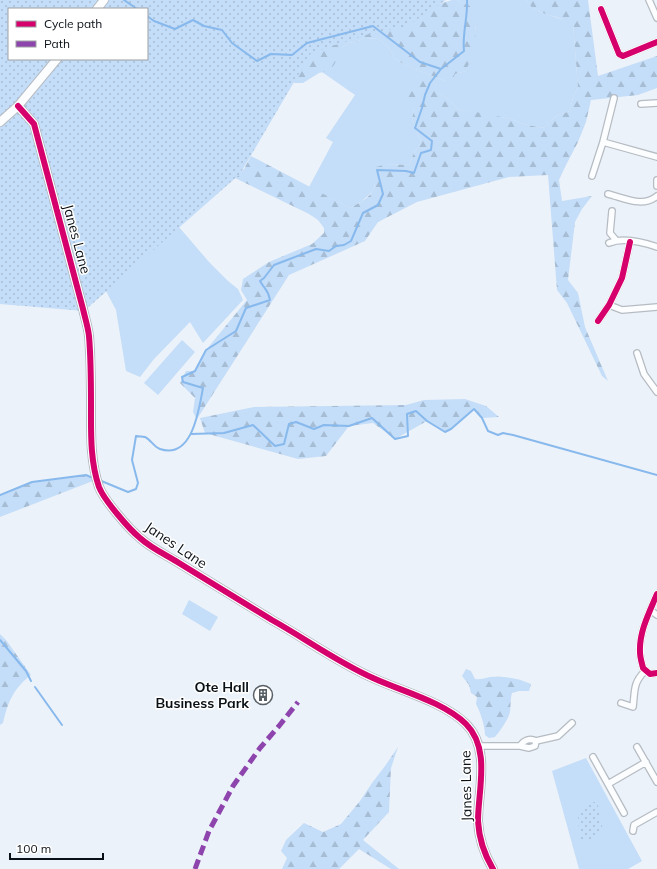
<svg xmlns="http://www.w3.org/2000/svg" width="657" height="869" font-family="Mulish,sans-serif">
	<defs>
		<pattern id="forest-firs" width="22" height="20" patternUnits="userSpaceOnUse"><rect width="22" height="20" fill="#c4ddf8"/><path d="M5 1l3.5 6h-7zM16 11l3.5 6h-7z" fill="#a7bdd4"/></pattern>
		<pattern id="park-dots" width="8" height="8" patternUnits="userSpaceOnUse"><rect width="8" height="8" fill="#c4ddf8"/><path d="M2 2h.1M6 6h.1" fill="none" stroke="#a7bdd4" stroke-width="1.8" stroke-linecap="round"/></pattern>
	</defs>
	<rect width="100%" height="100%" fill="#ecf2f9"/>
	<path fill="#c4ddf8" d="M457,0H526L533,8L540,12L573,23L578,88L573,97L570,111L556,116L543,128L523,124L511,119L464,111L456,108L450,100L439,93L414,109L412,119L421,141L419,146L413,155L409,165L386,164L375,184L373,191L362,201L350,208L309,187L333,142L326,138L355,95L322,72L343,47L349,42L354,43L365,38L379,39L389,48L395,59L405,65L445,81L455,74L466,71L473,49L476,27L461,2Z
		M179,227L209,262L228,281L238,289L243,300L203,343L190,322L154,359L140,377L126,371L116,310L106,291Z
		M182,340L195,352L158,395L144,383Z
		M189,600L218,617L210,631L182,614Z
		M586,758L642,861L628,869H579L552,771Z"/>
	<path fill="url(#forest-firs)" d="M452,0H457L472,7C480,27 474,52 466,71L455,74L453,78L445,81L405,65L395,59L389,48L379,39L365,38L354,43L349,42L343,47L334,65L328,71L319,73L303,83H294L290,78L308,29L433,6Z
		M526,0H588L598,76L657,56V88L638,95L591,100L586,122L578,142L565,167L559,180L562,201L592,196L582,209L575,222L568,280L578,293L585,327L608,381L602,376L567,303L557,290L548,175L509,177L417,202L378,222L365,241L289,275L197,419L193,412L195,398L180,383L186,371H195L206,350L247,300L241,290L243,279L269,262L312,244L324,233V228L318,220L309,214L235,178L244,169L251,156L350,208C359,203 374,196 375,184C375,179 374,173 373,168L386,164L409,165L413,155L419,146L421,141L412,119L414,109L409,103L408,90L417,80L423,77L438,82L441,87L439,93L450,100L456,108L464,111L476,112L511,119L523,124L543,128L556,116L570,111L573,97L578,88L573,23L569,24C560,15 543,16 533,8C530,6 528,2 526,0Z
		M465,399L486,406L499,417L482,418L474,409L451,429L445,432L427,421L395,439L373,423L349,426L326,456L298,459L205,433L200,418L254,407L406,405L424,400Z
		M86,475L98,479L0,517V495L32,482Z
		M0,634L6,640L31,675C13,689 8,702 3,723L0,725Z
		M466,669L471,671L475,679C480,680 485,678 490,677C505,676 518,678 531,684L529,691H519L512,693C510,700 511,705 510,712C508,720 500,731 495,737L489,738L485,735C485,726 480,711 476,704L477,697L471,693L469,685L462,676Z
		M398,747L391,768L389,812L363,840L399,869H391L359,849L339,869H282L287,858L281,851L286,840L304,823L323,832L341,824L360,801L372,783L385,766Z"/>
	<path fill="url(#park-dots)" fill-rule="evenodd" d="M0,0H446L407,26L369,34L311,53L240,174L84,311L0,304ZM9,9H147V59H9Z
		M589,802H597C600,811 600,820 603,830C598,838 589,840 580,842L578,819L580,809Z"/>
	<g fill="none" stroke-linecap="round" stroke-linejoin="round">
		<path stroke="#88b9ed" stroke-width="2" d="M124,0L137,9
			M147,16L154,21L175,29L193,20L204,26L222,30L232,43L257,61L271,54L292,55L307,43L373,26L420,62L441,69
			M191,434L224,433L253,425L275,446L284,444L289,424L296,422L314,429L324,425L349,426L372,418L395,439L408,436L407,414L416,411L427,421L445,432L451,429L474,409L482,418L488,431L498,435L503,433L513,435L657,475
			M99,480L128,492L136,489L138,483L132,460L136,436C139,437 143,436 145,437C151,440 154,447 160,449C193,460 199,408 203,388L183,382L182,377L195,371L206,350L236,331L246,308L270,300C268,289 265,290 260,281L264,278L274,265L316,249L329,251L336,246L344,245L351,241L363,213L378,205L383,194L377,170L406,171L414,173L421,153L431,150L432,141L415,128L422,108L425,95L430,83L441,69L464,51C462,34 468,17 467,0
			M0,495L32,482L86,475L93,478
			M0,640L26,671L31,681
			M35,687L62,725"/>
		<g stroke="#b6bcc3" stroke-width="8">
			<path id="street" d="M649,0L657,18
				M601,9L619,54L623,56L657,42
				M641,104L657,103
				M603,142L657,157
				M592,176L603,142L614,98
				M657,180V186
				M608,194C624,198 643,208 657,196
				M612,211L610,233L616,240
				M609,243C623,237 643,242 657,247
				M609,305L622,310L657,307
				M598,321L609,305L622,278L630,242
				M637,353L644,374L657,392
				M657,594C649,613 639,632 640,652C640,658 642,663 643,668L650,674L657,673
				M650,610L657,615
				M621,703L633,707C635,690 633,683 645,671
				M536,741L558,736L572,723
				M479,746H520L529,748L535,746L536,741C530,738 524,740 520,746
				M637,747L657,782
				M593,757L608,784L646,762
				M608,784L624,813
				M633,831L634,825L657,812"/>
		</g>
		<g stroke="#b6bcc3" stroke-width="10">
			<path id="secondary" d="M97,9L104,0
				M18,106L34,124L83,309C85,318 88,327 89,336C91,359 91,383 91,406C91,432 90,461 99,487C104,500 129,529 140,538C151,548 166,555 179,563C210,582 241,601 272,620C306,639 337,662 373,678C401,691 444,702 466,724C491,749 478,790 478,821C479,839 484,854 493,869
				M0,122L18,106L57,59"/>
		</g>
		<use href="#street" stroke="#fcfdfe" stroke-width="5.5"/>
		<use href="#secondary" stroke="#fcfdfe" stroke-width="8"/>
		<path stroke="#8e44ad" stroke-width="5" stroke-dasharray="10 5" stroke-linecap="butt" d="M195,869L209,831L233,786L260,748L279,726L298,702"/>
		<g stroke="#fff" stroke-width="8">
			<path id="cycleway" d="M601,9L619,54L623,56L657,42
				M18,106L34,124L83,309C85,318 88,327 89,336C91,359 91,383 91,406C91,432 90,461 99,487C104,500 129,529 140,538C151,548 166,555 179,563C210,582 241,601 272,620C306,639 337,662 373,678C401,691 444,702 466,724C491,749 478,790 478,821C479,839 484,854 493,869
				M598,321L609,305L622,278L630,242
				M657,594C649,613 639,632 640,652C640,658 642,663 643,668L650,674L657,673"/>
		</g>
		<use href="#cycleway" stroke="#d6006c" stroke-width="6"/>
	</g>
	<defs>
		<g id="building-ring" transform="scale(1)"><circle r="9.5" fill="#fff" stroke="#585f65" stroke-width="1.5"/><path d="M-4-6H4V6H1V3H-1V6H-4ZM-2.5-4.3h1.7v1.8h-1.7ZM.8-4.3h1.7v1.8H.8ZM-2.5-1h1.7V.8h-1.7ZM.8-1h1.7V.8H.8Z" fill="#585f65"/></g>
	</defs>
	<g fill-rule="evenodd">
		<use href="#building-ring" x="263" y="695"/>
	</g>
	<g text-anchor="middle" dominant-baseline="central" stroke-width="3" stroke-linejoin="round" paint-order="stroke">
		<g font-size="14" fill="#091016" stroke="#fff">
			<text transform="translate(77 239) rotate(75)">Janes Lane</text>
			<text transform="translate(176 545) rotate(34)">Janes Lane</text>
			<text transform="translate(466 786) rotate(-91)">Janes Lane</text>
		</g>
		<g font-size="14" font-weight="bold" fill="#091016" stroke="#fff" text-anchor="end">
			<text x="249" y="687">Ote Hall<tspan x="249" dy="16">Business Park</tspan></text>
		</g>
	</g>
	<rect x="8" y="8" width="140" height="52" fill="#ffffff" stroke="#9d9fa2"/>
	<rect x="16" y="21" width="20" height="6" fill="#d6006c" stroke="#9d9fa2"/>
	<text x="44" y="28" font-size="12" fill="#091016">Cycle path</text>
	<rect x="16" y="41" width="20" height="6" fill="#8e44ad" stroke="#9d9fa2"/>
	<text x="44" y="48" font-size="12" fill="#091016">Path</text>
	<path d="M10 853v6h93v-6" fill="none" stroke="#091016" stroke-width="2"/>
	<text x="16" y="853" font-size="12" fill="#091016" stroke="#ffffff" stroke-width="3" paint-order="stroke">100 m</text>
</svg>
